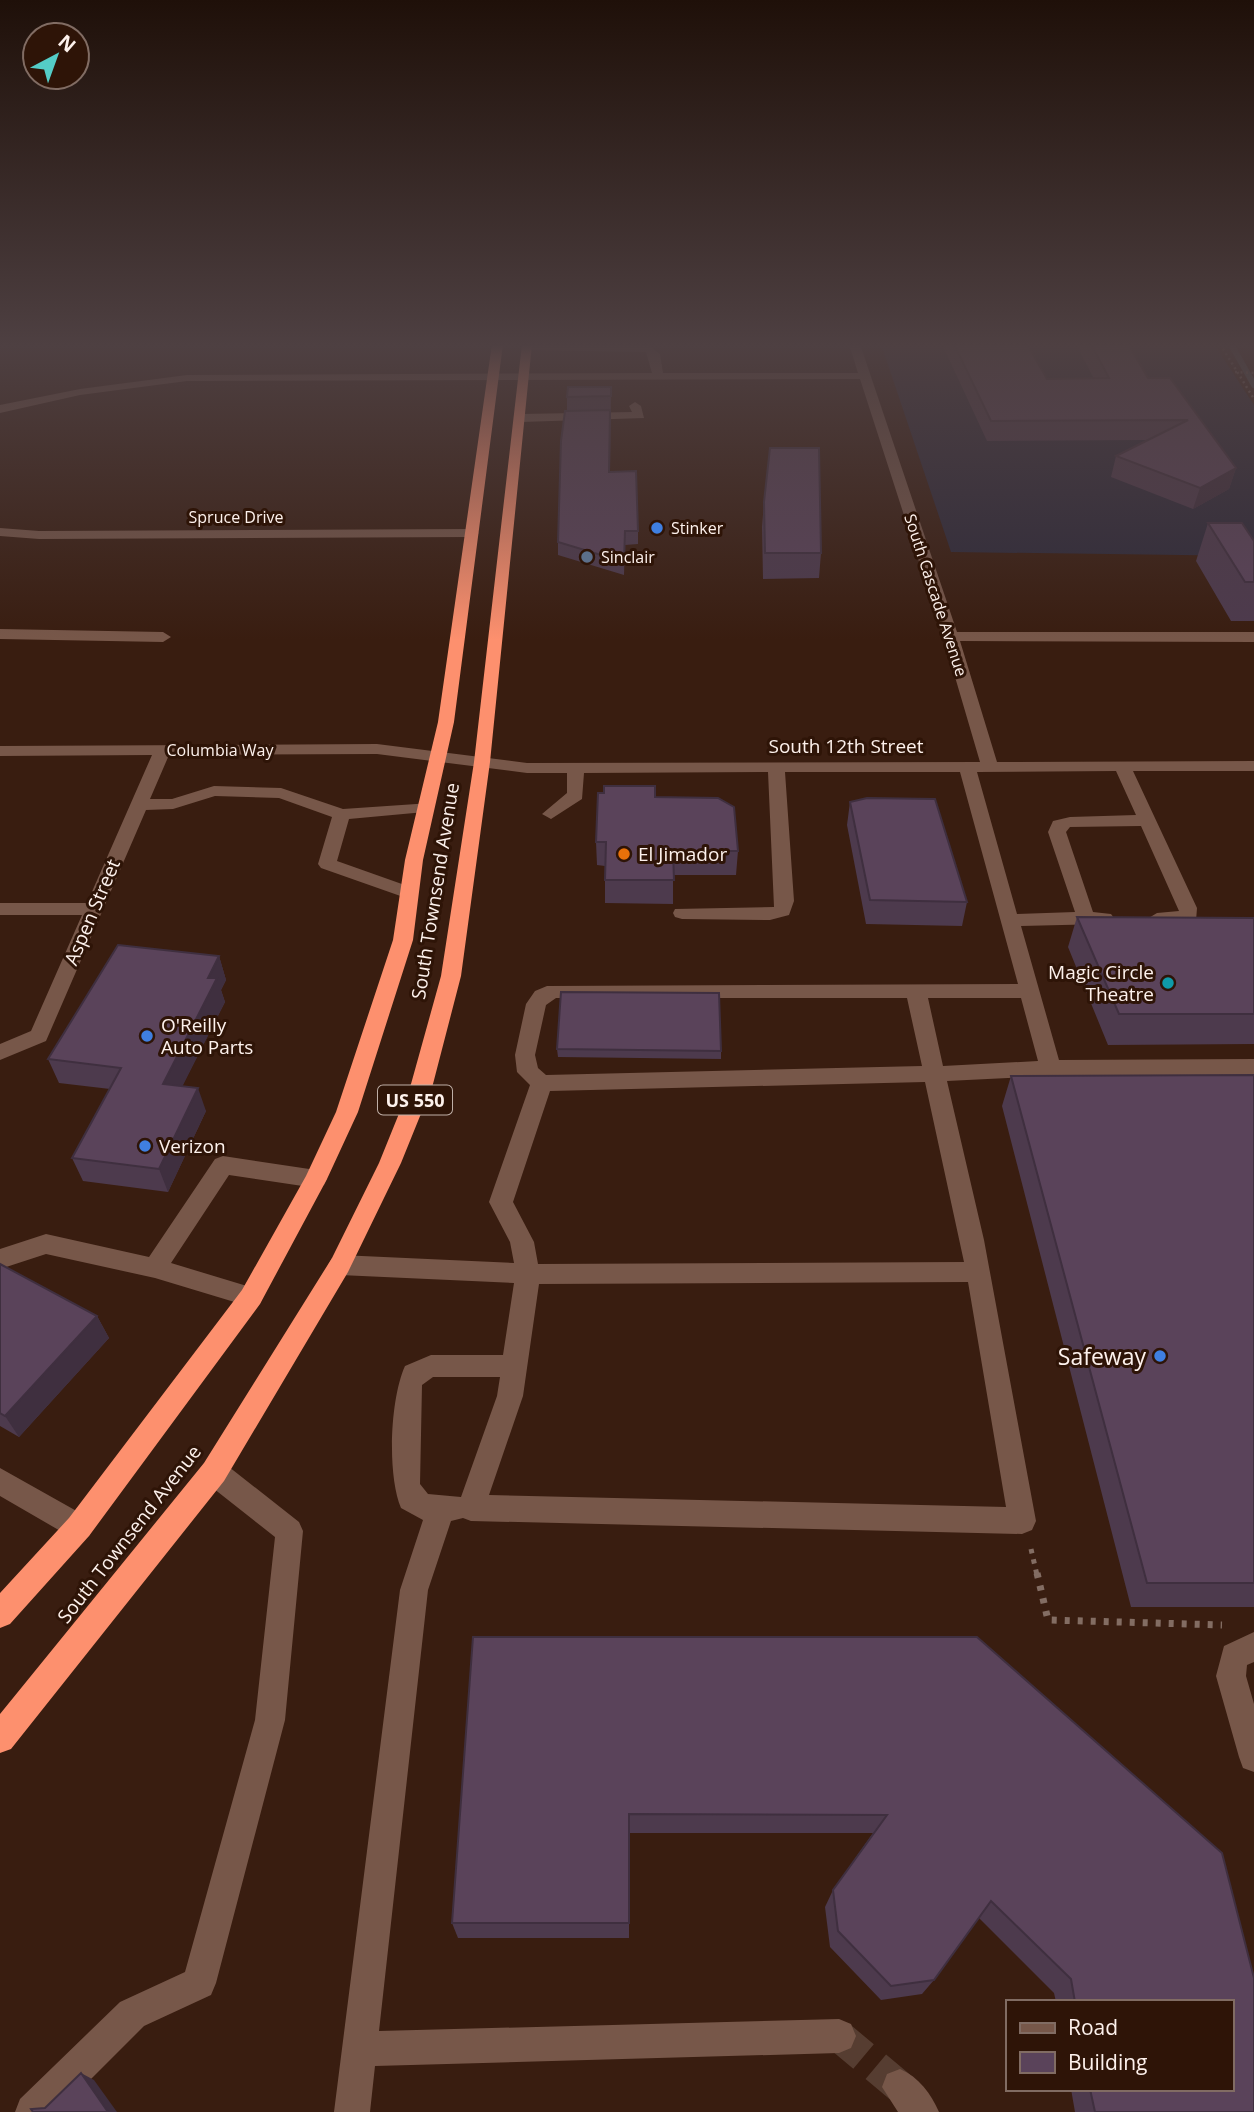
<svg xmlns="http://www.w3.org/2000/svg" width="1254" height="2112" font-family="'Open Sans',sans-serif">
	<rect width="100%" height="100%" fill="#391d10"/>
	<path fill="#2e2a3a" d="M881,344H1214L1254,405V556L951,552Z"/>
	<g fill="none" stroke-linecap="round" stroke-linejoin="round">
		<path stroke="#4c5a5d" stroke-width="6" d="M1231,344L1254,385"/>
		<path stroke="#563d31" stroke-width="32" stroke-dasharray="32 16" stroke-linecap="butt" d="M839,2036L900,2087"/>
		<path stroke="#836d63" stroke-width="2.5" stroke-dasharray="2 3.5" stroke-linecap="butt" d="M1220,344L1254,399
			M1235,372L1254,373"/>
		<path stroke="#836d63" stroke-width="5" stroke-dasharray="4.5 6" stroke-linecap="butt" d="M1031,1549L1037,1575"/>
		<path stroke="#836d63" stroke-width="7" stroke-dasharray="5 8" stroke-linecap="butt" d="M1037,1573L1048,1620L1222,1625"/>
		<path fill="#775749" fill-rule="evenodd" d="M849,344H860L957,632H1254V642L960,641L997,762L1254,761V771H1133L1197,908L1196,921L1157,925L1147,919L1157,913L1179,911L1141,826L1070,827L1066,832L1093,912L1111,914L1114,918L1104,924L1021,926L1059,1060L1254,1059V1075L1051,1076L947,1081L984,1240L1036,1521L1032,1530L1022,1534L471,1521L463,1518L451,1521L428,1590L379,2031L839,2019L851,2024L856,2036L851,2048L839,2053L375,2066L370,2112H334L400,1590L423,1520L401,1508C387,1475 390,1399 405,1366L431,1355H503L514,1283L340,1275L332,1272L328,1265L332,1258L340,1255L514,1263L510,1242L489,1202L530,1085L517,1072L515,1055L526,1004L535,991L547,986L1018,984L960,772H785L794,901L789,915L770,920L682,919L675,917L673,913L675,909L774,907L768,772L584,773L582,799L551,819L542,814L567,793V773H527L377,754L169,755L150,799H172L214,786L281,788L343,809L431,803L434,807L431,811L425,812L349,819L337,861L416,889L418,893L409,899L321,868L318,864L332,817L279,798L215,796L173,809L146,810L46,1041L0,1060V1044L31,1031L82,915H0V903H87L152,755L0,756V746L377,744L527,763L980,762L943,636L860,379L187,381L80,395L0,413V405L80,389L187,375L652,373L646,352L523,350V346L527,345L649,346L660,354L663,373H858ZM1116,771L1136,815L1070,817L1053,821L1048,832L1075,912L1017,914L977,772ZM556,998H907L922,1066L546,1075L538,1068L535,1055L546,1005ZM928,998H1021L1038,1061L943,1066ZM925,1082L964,1262L538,1264L534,1242L513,1202L550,1091ZM968,1282L1006,1507L489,1495L523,1396L539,1284ZM433,1377H500L497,1396L461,1497L428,1494L420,1484L422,1385Z
			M635,402L641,406L644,418L521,422L515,418L521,414L632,412L629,406Z
			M0,528L39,531L472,529L479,533L472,537L39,539L0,536Z
			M0,629L163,632L171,637L163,642L0,639Z
			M223,1156L316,1170L324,1173L327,1179L324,1185L316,1188L229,1175L171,1263L260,1290L263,1297L260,1304L251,1307L155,1278L46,1254L0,1269V1249L46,1234L149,1257L215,1159Z
			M214,1459L224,1463L299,1522L303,1531L285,1720L216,1983L211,1995L144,2026L58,2112H15L20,2099L120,2002L185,1972L255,1720L275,1537L204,1481L201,1472L204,1463Z
			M0,1468L89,1518L93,1527L89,1536L79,1540L69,1536L0,1496Z
			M1254,1632V1662L1247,1665L1246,1676L1254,1704V1772L1243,1768L1239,1757L1216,1676L1224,1646Z
			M900,2069C919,2077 931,2094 939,2112H898L882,2087L887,2074Z"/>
		<path fill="#fd906e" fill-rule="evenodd" d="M492,344H503L454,722L423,860L413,940L358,1112L327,1179L260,1304L89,1536L10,1624L0,1628V1593L69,1518L242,1290L306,1176L336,1112L393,940L405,860L438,722Z
			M522,344H532L490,762L461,976L433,1084L401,1163L348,1272L224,1481L11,1749L0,1753V1714L204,1463L332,1258L379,1163L411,1084L441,976L474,762Z"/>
	</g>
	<path fill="#4d3a4d" d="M942,344H1027L1047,379H1094L1076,344H1128L1148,378L1236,468L1229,489L1193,509L1111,477L1116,456L1147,440L987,441Z
		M611,387L610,472L638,531V544L625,545L624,575L558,555V542L567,411V397Z
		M764,502L821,553L819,578L763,579L762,527Z
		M1208,523L1254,541V621H1231L1196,561Z
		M655,797L738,851L736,875H673V904L605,903V866L597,865L596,842Z
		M850,802L967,902L962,926L866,924L847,825Z
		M1077,917L1254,918V1044L1108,1045L1068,947Z
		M219,956L226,980L221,990L225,1002L182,1086L206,1111L168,1192L83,1181L72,1158L110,1089L59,1083L48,1059Z
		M557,1049L721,1051V1059L558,1057Z
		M1254,1075V1607H1131L1002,1106L1011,1076Z
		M0,1264L97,1316L109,1338L19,1437L0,1426Z
		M473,1637H977L1222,1853L1254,1978V2112H1075L1071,2089H1231V2002H1056L1054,1993L979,1918L934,1980L922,1994L881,2000L830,1947L825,1907L833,1890L873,1833H629V1938H458L452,1923Z"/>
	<path fill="#3f2f3f" d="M1236,468L1229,489L1193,509L1200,488Z
		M219,956L226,980L221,990L225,1002L172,1107L163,1084L208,978Z
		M198,1088L206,1111L168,1192L159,1169Z
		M97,1316L109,1338L19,1437L5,1416Z
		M81,2073L94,2080L117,2112H108Z"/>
	<path fill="#5a435a" stroke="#3f2f3f" stroke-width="2" d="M954,344H1027L1047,379L1109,378L1091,344H1128L1148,378H1170L1236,468L1200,488L1116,456L1188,420L991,421Z
		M568,387H611V396L567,397Z
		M610,410L609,472L636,471L638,531H625L624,562L558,542L561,441L565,411Z
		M770,448H819L821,553H765L764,502Z
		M1208,523H1242L1254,541V582H1245Z
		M604,786H655V797L718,798L734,807L738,851H673L674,880H605L606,842H596L598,793H604Z
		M867,798L935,799L967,902L870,900L850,802Z
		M1077,917L1254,918V1014H1119Z
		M118,945L219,956L208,978H217L163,1084L198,1088L159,1169L72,1158L121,1068L48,1059Z
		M561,992L719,993L721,1051L557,1049Z
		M1254,1075V1583H1147L1011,1076Z
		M0,1264L97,1316L5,1416L0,1413Z
		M473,1637H977L1222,1853L1254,1978V2112H1095L1090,2089H1231V2002H1075L1071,1979L991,1901L934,1980L891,1986L838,1931L833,1890L887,1815L629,1814V1923H452Z
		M81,2073L108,2112H33L31,2109L45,2108Z"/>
	<linearGradient id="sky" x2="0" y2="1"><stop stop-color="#1f1009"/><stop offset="0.54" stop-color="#4e4042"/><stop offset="1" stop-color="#4e4042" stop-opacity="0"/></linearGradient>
	<rect width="1254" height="640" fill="url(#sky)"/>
	<g fill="#3f7fe0" stroke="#2e1407" stroke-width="2.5">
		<circle cx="657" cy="528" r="7"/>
		<circle cx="147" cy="1036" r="7"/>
		<circle cx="145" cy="1146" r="7"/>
		<circle cx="1160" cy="1356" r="7"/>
	</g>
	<circle fill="#5c6f8a" stroke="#2e1407" stroke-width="2.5" cx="587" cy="557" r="7"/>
	<circle fill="#e8710a" stroke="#2e1407" stroke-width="2.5" cx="624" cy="854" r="7"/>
	<circle fill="#0f9aa8" stroke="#2e1407" stroke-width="2.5" cx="1168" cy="983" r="7"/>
	<g text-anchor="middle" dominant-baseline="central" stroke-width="6" stroke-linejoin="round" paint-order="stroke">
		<g font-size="16" fill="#fdf1ec" stroke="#2e1407">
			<text x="236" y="517">Spruce Drive</text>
			<text transform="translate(936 595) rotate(72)">South Cascade Avenue</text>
			<text x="220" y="750">Columbia Way</text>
		</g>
		<g font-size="16" fill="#fdf1ec" stroke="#2e1407" text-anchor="start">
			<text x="671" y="528">Stinker</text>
			<text x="601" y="557">Sinclair</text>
		</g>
		<rect fill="#2e1407" stroke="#bfafa7" stroke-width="2" x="378" y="1085.5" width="74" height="29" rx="5"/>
		<g font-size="18" font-weight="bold" fill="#fdf1ec">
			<text x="415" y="1100">US 550</text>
		</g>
		<g font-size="19" fill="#fdf1ec" stroke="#2e1407">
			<text x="846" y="746">South 12th Street</text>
			<text transform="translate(435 891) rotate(-81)">South Townsend Avenue</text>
			<text transform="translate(92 912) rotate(-67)">Aspen Street</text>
			<text transform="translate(129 1534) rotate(-52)">South Townsend Avenue</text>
		</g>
		<g font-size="19" fill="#fdf1ec" stroke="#2e1407" text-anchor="start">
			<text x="638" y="854">El Jimador</text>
			<text x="1154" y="972" text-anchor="end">Magic Circle<tspan x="1154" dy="22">Theatre</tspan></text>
			<text x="161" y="1025">O'Reilly<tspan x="161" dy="22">Auto Parts</tspan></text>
			<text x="159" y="1146">Verizon</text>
		</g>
		<g font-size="23" fill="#fdf1ec" stroke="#2e1407" text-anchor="end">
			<text x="1146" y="1356">Safeway</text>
		</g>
	</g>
	<rect x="1006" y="2000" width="228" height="91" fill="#2e1407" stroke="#816c63" stroke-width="2"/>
	<rect x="1020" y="2023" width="35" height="10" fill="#775749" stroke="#816c63" stroke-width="2"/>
	<text x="1068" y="2035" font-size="21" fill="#fdf1ec">Road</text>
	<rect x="1020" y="2052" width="35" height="21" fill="#5a435a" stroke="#816c63" stroke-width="2"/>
	<text x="1068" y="2070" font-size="21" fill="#fdf1ec">Building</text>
	<g transform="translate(56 56) rotate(41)"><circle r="33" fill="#2e1407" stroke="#816c63" stroke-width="2"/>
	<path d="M0-5L12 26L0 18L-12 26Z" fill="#54cdc7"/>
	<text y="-10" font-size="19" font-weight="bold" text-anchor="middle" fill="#fdf1ec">N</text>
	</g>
</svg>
